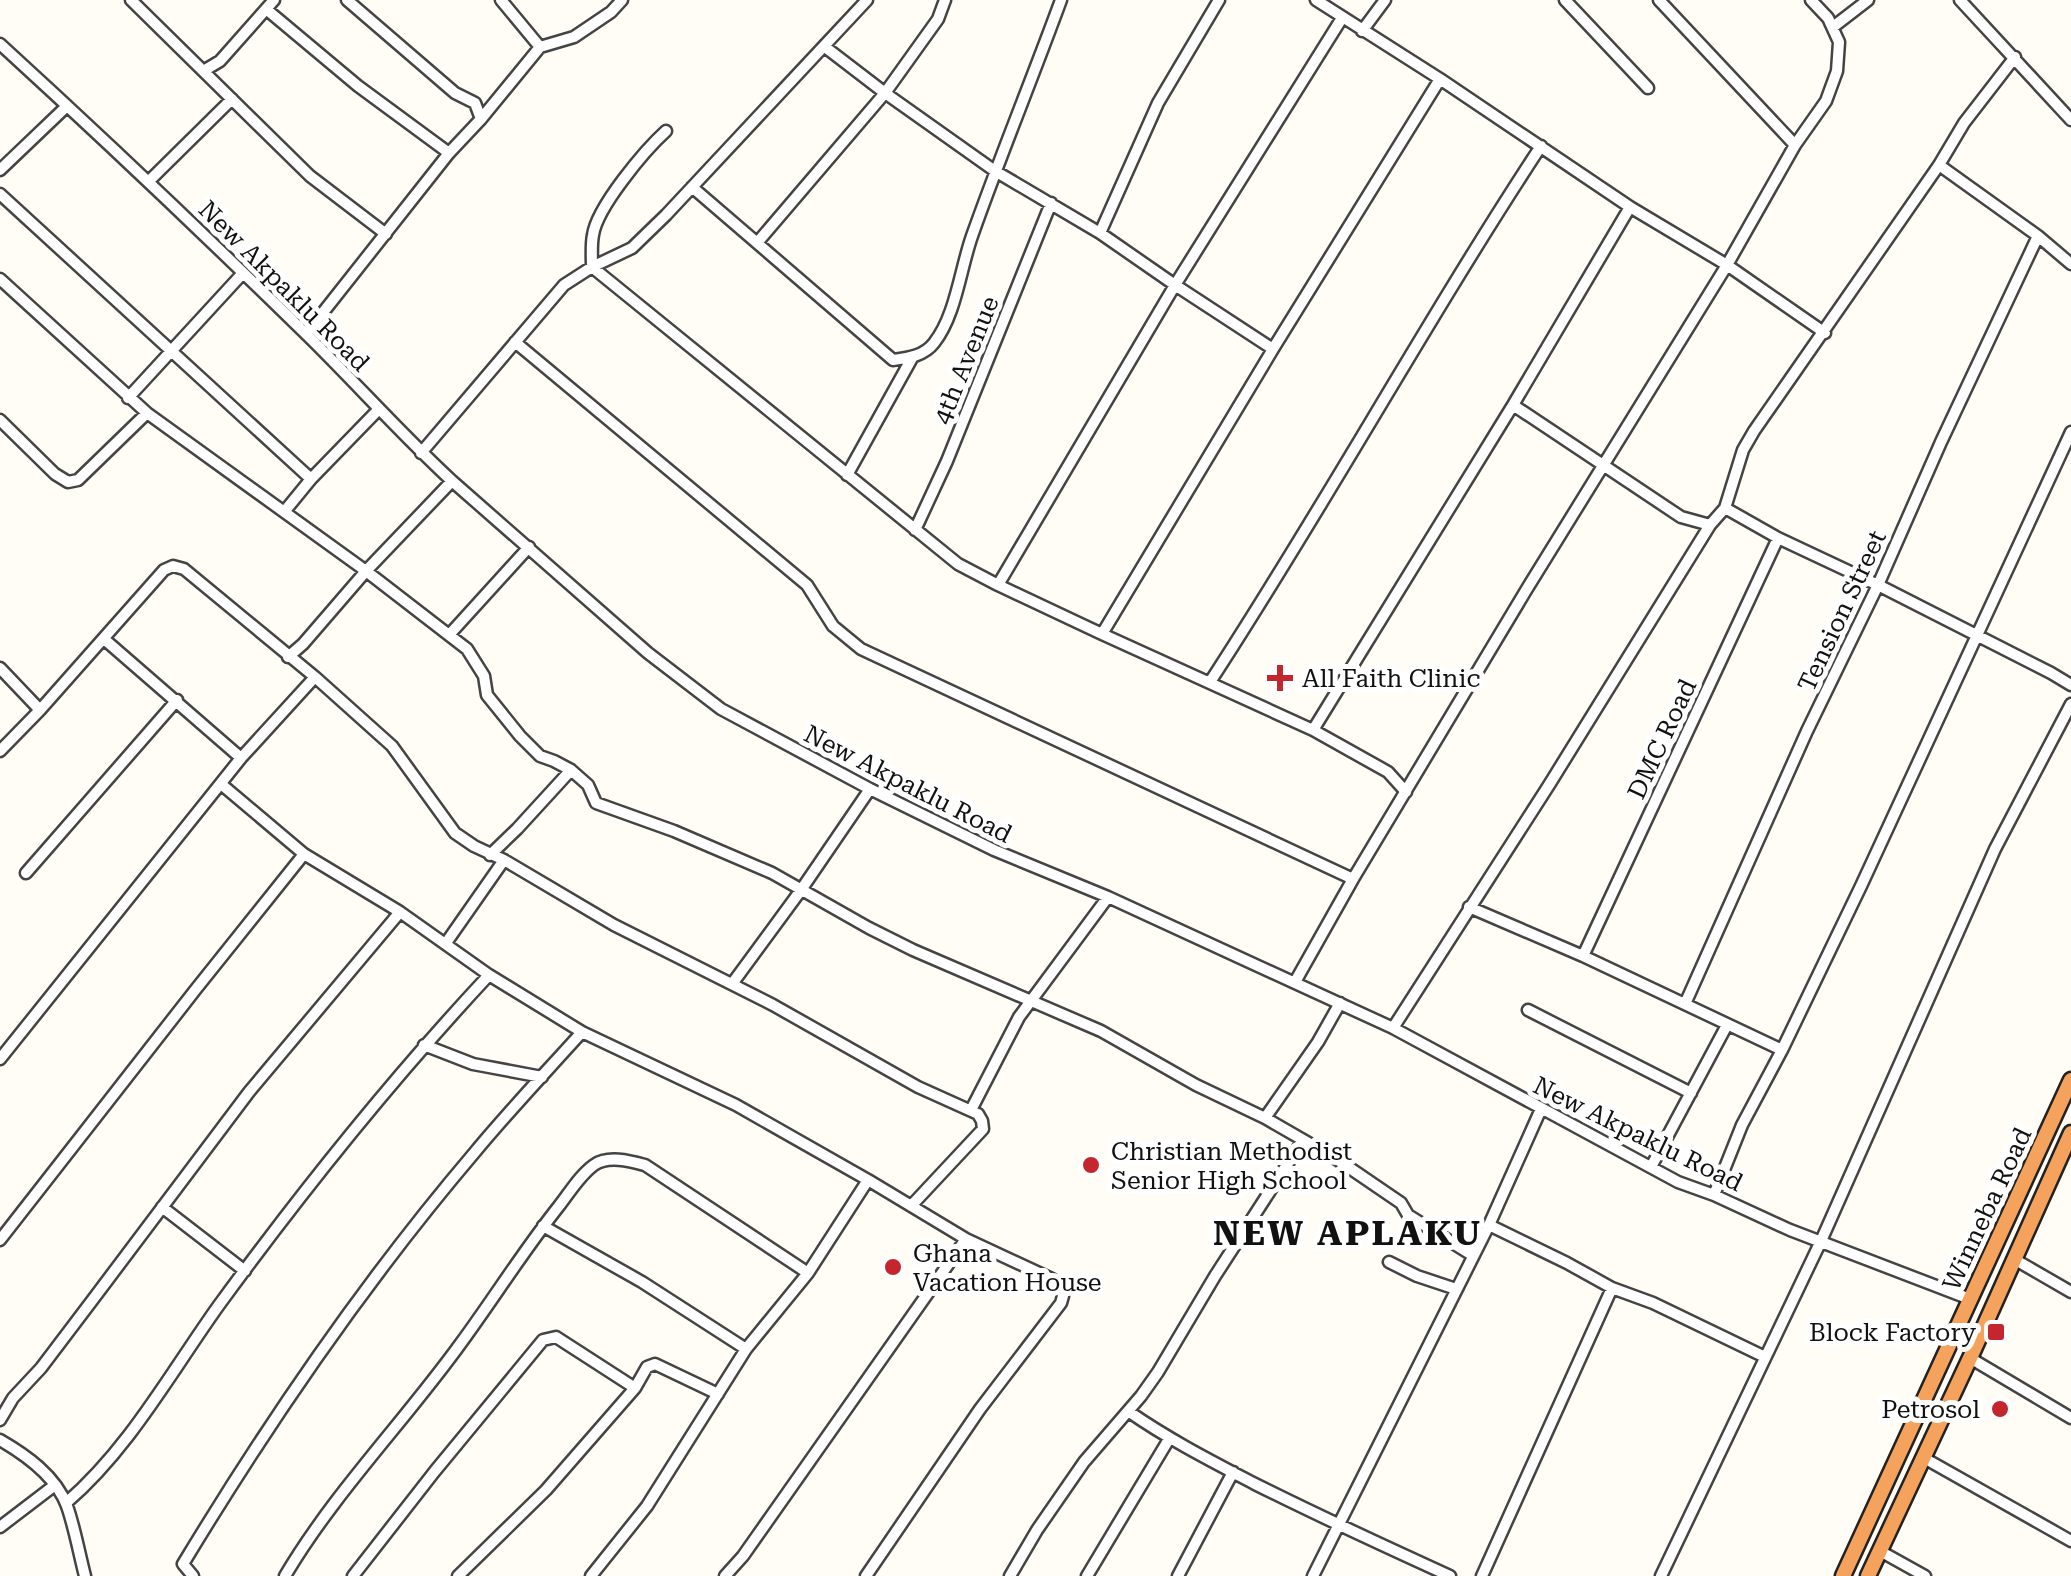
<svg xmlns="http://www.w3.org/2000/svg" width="2071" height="1576" font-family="'Roboto Serif',serif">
	<rect width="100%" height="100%" fill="#fffdf5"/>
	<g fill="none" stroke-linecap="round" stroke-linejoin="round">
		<g stroke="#444" stroke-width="15">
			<path id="minor" d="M131,0L310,176L386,234
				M347,0L455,93L475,103L481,119
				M501,0L540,47
				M1316,0L1440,79L1630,207L1727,265L1825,333
				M1565,0L1648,88
				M1659,0L1795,145
				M1960,0L2071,120
				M266,9L358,86L449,153
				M1833,27L1868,0
				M1362,31L1385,0
				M0,44C104,139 206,236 306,334C356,383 401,434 452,481L648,653L721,709L870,789L994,850L1108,897L1393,1028L1678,1182L1714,1195L1790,1230L1970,1299
				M825,47L885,93L995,171L1100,233L1175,285L1273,349
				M205,70L220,61L274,0
				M1939,165L2038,236L2071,264
				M0,170L67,106
				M149,181L232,99
				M692,187L893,360C908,358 924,356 934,343C956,315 960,270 972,236C1000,157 1032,79 1061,0
				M0,194L311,479
				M1100,233L1158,103L1219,0
				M757,243L885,93L938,19L945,0
				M592,267L958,564L998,585L1102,634L1313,730L1388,772L1406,792
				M592,267C592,257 591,245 593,235C597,207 645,150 666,131
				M0,279L147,413L366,571L467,649L484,676L487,695L520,736L540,756L554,761L571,770L588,785L596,803L674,831L772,873L869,928L913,950L1101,1031L1196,1085L1265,1118L1338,1160L1401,1203L1408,1215L1472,1255
				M306,334L449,153L481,119L540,47L574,37L611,12L622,0
				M515,342L807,585L833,626L861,649L1353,879
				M128,398L243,273
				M1513,405L1681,517L1710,525
				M0,420L55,474L68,482L78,480L147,413
				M421,453L564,285L592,267L632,248L666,215L867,0
				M847,475L912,358
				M1725,508L1778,538L1878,585L2051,673L2071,685
				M284,512L311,479L379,409
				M915,530L947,461L1051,203
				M998,585L1175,285L1342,18
				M1102,634L1273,349L1440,79
				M449,635L529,547
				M104,639L241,758
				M288,657L303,644L366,571L452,481
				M0,668L40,710
				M1210,682C1325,506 1426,321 1541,146
				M1313,730L1513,405L1630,207
				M0,751L40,710L164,570L173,566L184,569L315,677L392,746L455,833L474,846L504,860L614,925L773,1005L918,1087L978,1114L982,1121L983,1129L911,1206
				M221,784L304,854L400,912L489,975L582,1032L736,1105L868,1180L966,1239L1052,1279L1061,1286L1063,1296L1061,1303L980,1409L866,1576
				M490,855L517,829L571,770
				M26,873L177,700
				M1469,907L1583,956L1782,1050
				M446,943L504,860
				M1583,956L1778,538
				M1295,982L1353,879L1525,592L1727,265L1795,145L1826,101L1837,71L1839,42L1828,18L1811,0
				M732,984L801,890L870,789
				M1685,1004L1807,731L1878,585L1941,442L2038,236
				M1528,1010L1691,1093
				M1393,1028L1549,785L1710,525L1725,508L1743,450L1754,431L1939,165L1964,123L2015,57
				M424,1045L473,1064L542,1077
				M0,1059L241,758L315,677
				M971,1110L1019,1017L1108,897
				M1265,1118L1318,1042L1340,1003
				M1651,1167L1727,1025
				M1714,1195L1742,1125L1782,1050L1861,886L2071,432
				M162,1207L245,1271
				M1489,1225L1567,1263L1612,1288L1653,1303L1765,1357
				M543,1226L642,1282L746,1349
				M0,1240L196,989L304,854
				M2014,1259L2071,1292
				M1389,1262L1417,1276L1456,1289
				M1970,1358L2071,1418
				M635,1388L647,1367L655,1364L718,1394
				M1128,1411C1168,1439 1211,1461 1255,1484C1319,1516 1384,1546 1450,1576
				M0,1420L13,1398L41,1368L91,1302L249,1092L400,912
				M0,1440C26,1455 56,1476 67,1506C75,1529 79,1553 85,1576
				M1924,1458L2071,1541
				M66,1503C129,1449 171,1372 219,1305C303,1190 392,1079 489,975
				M0,1527L55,1485
				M1880,1551L1925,1576
				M193,1576L183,1564C270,1420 366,1280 475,1152C509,1111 546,1072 582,1032
				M285,1576C334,1493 404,1422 461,1343C494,1298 524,1250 559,1206C570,1192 580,1175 594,1165C608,1155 630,1161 645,1165L808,1273
				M353,1576L435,1471L543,1340L556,1337L635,1388L546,1490L458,1576
				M591,1576L647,1506L746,1349L808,1273L868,1180
				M725,1576L743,1556L966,1239
				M1010,1576L1037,1530L1084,1462L1141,1396L1158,1372L1215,1276L1303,1140
				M1087,1576L1169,1439
				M1178,1576L1233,1472
				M1313,1576L1489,1225L1541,1109
				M1482,1576L1612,1288
				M1661,1576L1821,1241L1995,849L2071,704"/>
		</g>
		<g stroke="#222" stroke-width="19">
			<path id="highway" d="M1843,1576L2071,1080
				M1868,1576L1970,1358L2071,1133"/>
		</g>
		<use href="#minor" stroke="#fff" stroke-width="10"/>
		<use href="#highway" stroke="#f5a25d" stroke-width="14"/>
	</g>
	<g fill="#c4262e" stroke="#fff" stroke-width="4">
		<path d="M1275 663h10v10h10v10h-10v10h-10v-10h-10v-10h10z"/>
		<circle cx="1091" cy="1165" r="10"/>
		<circle cx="893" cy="1267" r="10"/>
		<rect x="1986" y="1322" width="20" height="20" rx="5"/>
		<circle cx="2000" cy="1409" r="10"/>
	</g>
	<g text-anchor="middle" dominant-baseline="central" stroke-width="10" stroke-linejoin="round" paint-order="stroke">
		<g font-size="25" fill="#111" stroke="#fff">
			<text transform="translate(284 286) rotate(45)">New Akpaklu Road</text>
			<text transform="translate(966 360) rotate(-68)">4th Avenue</text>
			<text transform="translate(1842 611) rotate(-65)">Tension Street</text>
			<text transform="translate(1662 739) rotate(-65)">DMC Road</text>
			<text transform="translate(908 784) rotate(27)">New Akpaklu Road</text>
			<text transform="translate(1638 1134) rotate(26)">New Akpaklu Road</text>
			<text transform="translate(1987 1209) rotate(-65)">Winneba Road</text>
		</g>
		<g font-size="25" fill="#111" stroke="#fff" text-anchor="start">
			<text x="1302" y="678">All Faith Clinic</text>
			<text x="1111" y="1151">Christian Methodist<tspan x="1111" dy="29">Senior High School</tspan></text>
			<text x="913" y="1253">Ghana<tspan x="913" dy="29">Vacation House</tspan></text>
			<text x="1976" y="1332" text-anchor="end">Block Factory</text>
			<text x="1980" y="1409" text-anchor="end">Petrosol</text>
		</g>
		<g font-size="35" font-weight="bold" letter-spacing="2.5" fill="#111" stroke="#fff">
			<text x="1348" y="1233">NEW APLAKU</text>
		</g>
	</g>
</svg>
